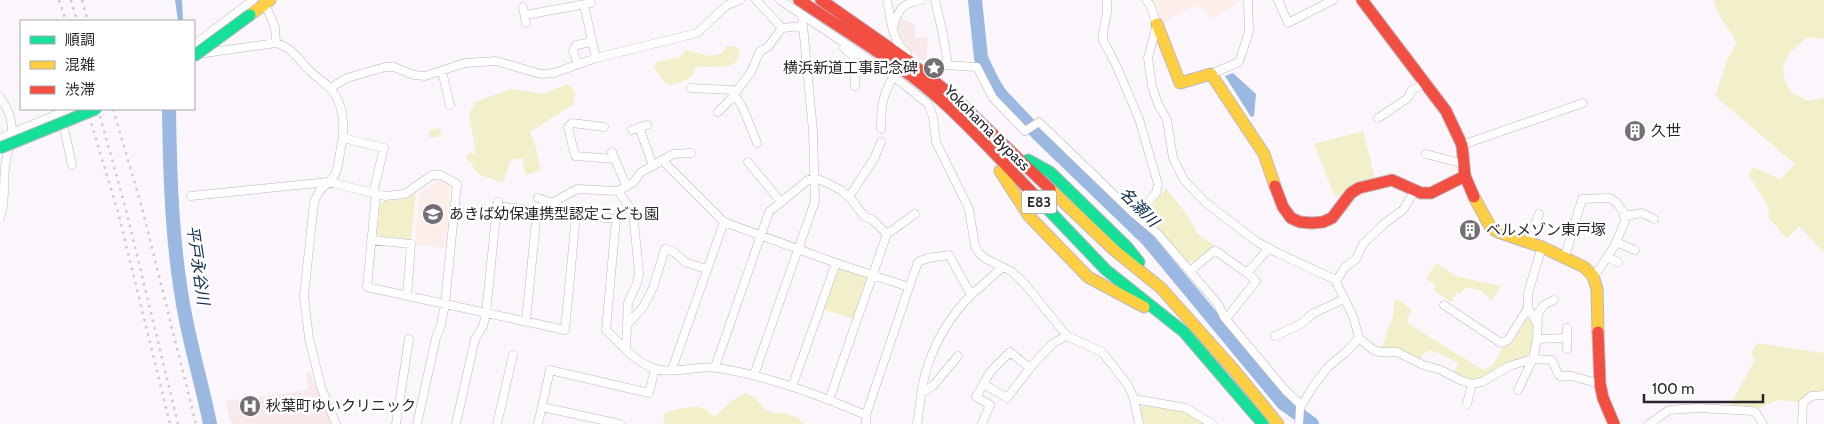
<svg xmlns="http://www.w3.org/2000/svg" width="1824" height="424" font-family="Cabin,'Noto Sans JP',sans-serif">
	<rect width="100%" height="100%" fill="#fbf6fc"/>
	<path fill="#f8eaeb" d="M905,20L915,24V37L928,38L926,63L903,45L897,34L896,26L900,21Z
		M310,372L331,424H231L225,401L308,390L306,373Z"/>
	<path fill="#fcefe9" d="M1151,0H1241L1210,20L1199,3L1161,24L1158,10Z
		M438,181L450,186L451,188L445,248L416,245L417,235H415L420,193Z"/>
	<path fill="#f1f0ca" d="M1714,0H1824V39L1808,37L1790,52L1783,67L1785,81L1791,92L1808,101L1824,98V253L1799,226L1787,239L1769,218L1768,207L1749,175L1753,167L1780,179L1795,164L1715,96L1727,60L1737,43L1717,11Z
		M727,46H735L739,49L737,62L728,66L696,67L692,76L685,81L670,85L664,82L654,67L657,62L679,57L686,50L709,56L722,53Z
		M568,84L575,91L574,104L530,132L536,148L541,170L525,175L523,159H511L503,183L480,175L472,167L473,164L465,157L471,151L475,155L476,153L469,115L475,102L511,89L542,94Z
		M440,128L441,136L430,138L429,130Z
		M1363,131L1375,178C1359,182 1352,183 1341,197L1334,195L1314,144Z
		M1166,188L1188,216L1198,234L1215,246L1196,262L1186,261L1147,216V212Z
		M416,192L411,239L379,236L377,232L380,203L384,201L406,199Z
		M1437,263L1456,276L1501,286L1492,301L1482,291L1466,287L1460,294L1457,293L1451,302L1433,290L1436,285L1426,278Z
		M840,268L867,277L853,319L823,309L837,269Z
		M1398,300L1412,310L1407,318L1409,324L1483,370L1492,366L1503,347L1512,344L1527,319H1531C1538,330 1534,350 1524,359L1479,380L1462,379L1453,373L1458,364C1454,360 1452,360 1447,357C1436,352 1427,345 1420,360L1400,349H1381L1394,313V301Z
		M1757,343L1824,353V392L1811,393L1799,402L1778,400L1755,410L1729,407L1755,360L1751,353Z
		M746,393L756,398L765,410L779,414L781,412L797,417L803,424H663L665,413C677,409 694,404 705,409C709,412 710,414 715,416C725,408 734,397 746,393Z
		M1143,405L1186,412L1206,424H1143L1140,409Z"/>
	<path fill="#9ab8e1" d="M175,0H182L183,21H178Z
		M1233,73L1256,94L1254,116L1251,117L1225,76Z"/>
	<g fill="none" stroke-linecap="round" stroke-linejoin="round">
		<path stroke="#9ab8e1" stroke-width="14" d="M975,0L981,58L992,81L1000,94L1039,135L1148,240L1283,403L1312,424
			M169,109C170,179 172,251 186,320C193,355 203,389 210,424"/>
		<g stroke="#bdb7be" stroke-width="9">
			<path id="street" d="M756,0L782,28
				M780,0L892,75L928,104L933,117L936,142L969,209L975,246L979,253L986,259L1011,271L1024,283L1067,336L1102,352L1128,385L1134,399L1186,408L1212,424
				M887,0C891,17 891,42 907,53
				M935,0L942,30L948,65
				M1107,0V12L1103,33V40L1117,67L1139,119L1158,184L1156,193L1136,215
				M1146,0L1150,5L1157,24L1148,58L1152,86L1158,104L1167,120L1173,158L1184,180L1205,202L1257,242L1278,253L1336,280
				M1278,0L1288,23L1333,0
				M265,4L275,27L276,43
				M584,5L596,58
				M523,7L526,23
				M525,15L591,3
				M893,27C899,9 902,3 921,0
				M194,45L253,0
				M844,48L855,58V86
				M198,54L276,43C295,49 298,60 311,72C317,78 324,82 329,87C346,105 345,131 340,153C339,160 338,170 334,176C326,188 319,186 314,203L304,296L309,338L321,387L336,424
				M578,64L573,51L576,45L592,42
				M944,65L977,67L993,98L1025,131L1039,122L1131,211L1158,234L1218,304L1224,317L1286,391L1301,405
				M442,71L450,105
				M1211,74L1239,62L1249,32L1248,0
				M330,88L347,78L385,67H394L414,75L425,76L465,63L496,61L541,74L554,73L596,58L697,33L727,5L740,0
				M691,88L732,90L743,108L757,143
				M0,97C21,128 8,137 5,168C3,186 6,202 0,218
				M718,112L730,100L751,72L760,51L768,47L782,28L803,26
				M62,118L72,165
				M1378,118L1408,98L1411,91L1424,83
				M604,127L572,123L568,127L575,156L615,159
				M639,127L653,166
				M881,129C881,107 882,95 894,76
				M632,130L647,125
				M0,138L70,109
				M343,138L384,148L373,193
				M1462,145L1583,103
				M612,152L626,185
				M1426,154L1464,164
				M663,161L724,222L672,369
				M748,162L781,202
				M618,191L633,212L639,273L637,283L628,303L626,349
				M376,194L367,287L565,330L576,215
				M191,196L328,182L385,196L405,194L432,175H441L457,184L445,304L441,325L436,338L417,424
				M849,197L875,157L881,142
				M538,198L548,202H554L577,189L618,191L634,182L640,173L673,154L691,153
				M498,202L497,206L616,219L606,330C621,344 634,361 653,368C670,375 699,365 718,368C769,376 818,395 866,415
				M1624,216L1642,213L1654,219
				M724,222L836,263L909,287L918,262L928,258L949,255L971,295L1003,267
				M371,240L411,244L407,296
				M1528,242L1539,214
				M1616,242L1635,250
				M1565,257L1582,199L1610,198L1617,203L1624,213L1625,221L1615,245L1600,268L1593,276
				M1607,257L1618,262
				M1190,271L1214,251H1216L1247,273L1256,281L1226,319
				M1247,273L1269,248
				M1444,305L1501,343L1508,340L1528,308
				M526,321L537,211
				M628,324L643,307L653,288L665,249L673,251L685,262L706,269
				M1538,325L1528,308V293L1542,247
				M1275,336L1301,324L1312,314L1344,299
				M1359,338L1372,349L1379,352H1397L1423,365L1441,370L1460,380L1472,384L1482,382L1509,366L1533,359L1552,360L1558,374L1560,376H1572L1600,384
				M1537,339L1567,338
				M1567,349V328
				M715,367L769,212L808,180L815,178L823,181L841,190L851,199L864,216L873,220L887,234
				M754,375L815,201L813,131L802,15
				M984,384L1007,398L1030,368
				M792,387L836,263
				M1518,390L1533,359L1537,339L1538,313L1544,305L1554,300
				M923,392L933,386L958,356
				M1134,399L1139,424
				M829,400L887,234L915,214
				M1467,404L1472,384
				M542,407L620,424
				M396,424L409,339
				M456,424L475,339L483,326L486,313L497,206
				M497,424L513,355
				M538,424L550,370L649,393L655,369
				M866,424V415L909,287
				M917,424C920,407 921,388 926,371C935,341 950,316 971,295
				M982,424L990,405L976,397L990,372L1010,352L1030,368L1053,343L1067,336
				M1299,424L1300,408L1314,385L1329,366L1345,353L1359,338L1353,316L1336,282L1344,268L1356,259L1363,244L1385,223L1403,210L1415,190
				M1649,424L1669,410L1698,408L1753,411L1757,414L1763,424
				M1802,424L1803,403L1811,396L1824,395"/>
		</g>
		<g stroke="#bdb7be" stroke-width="13">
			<path id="fast" d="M1028,160L1050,172L1127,247L1139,262
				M1040,201L1106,270L1184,332L1263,424"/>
		</g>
		<g stroke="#bdb7be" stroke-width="13">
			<path id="slow" d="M250,15L270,0
				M1157,24L1180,83L1211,74L1264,154L1275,186
				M1000,171L1029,216L1088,277L1144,307
				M1050,189L1114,250L1161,288L1235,371L1278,424
				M1474,197L1491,228L1498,232L1542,247L1584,267L1593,276L1597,289L1598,332"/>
		</g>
		<g stroke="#bdb7be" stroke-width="13">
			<path id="jam" d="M799,0C844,30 893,59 934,94C972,127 1005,165 1040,201
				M821,0L907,60L954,97L1050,189
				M1362,0L1446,111L1462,145L1465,176L1474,197
				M1275,186L1283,207L1291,218L1300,222L1312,223L1323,222L1332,218L1351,193L1359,188L1392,180L1421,193H1431L1465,176
				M1598,332L1600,384L1603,398L1614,424"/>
		</g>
		<use href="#street" stroke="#fefeff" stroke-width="8"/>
		<use href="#fast" stroke="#16e098" stroke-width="11"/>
		<use href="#slow" stroke="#ffcf43" stroke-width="11"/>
		<use href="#jam" stroke="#f24e42" stroke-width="11"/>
		<path stroke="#cccbcd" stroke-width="2.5" stroke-dasharray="2.5 5" stroke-linecap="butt" d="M59,0L66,21
			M71,0L77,21
			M82,0L88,21
			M87,109L118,212L170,424
			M98,109L126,210L178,424
			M113,109L141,204L196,424"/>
		<g stroke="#bdb7be" stroke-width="13" stroke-linecap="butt">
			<path id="fast-bridge" d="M194,56L250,15
				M0,148L96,109"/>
		</g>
		<use href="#fast-bridge" stroke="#16e098" stroke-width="11"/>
	</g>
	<defs>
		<g id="sight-disc" transform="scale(1.125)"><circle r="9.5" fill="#746e75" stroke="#fff"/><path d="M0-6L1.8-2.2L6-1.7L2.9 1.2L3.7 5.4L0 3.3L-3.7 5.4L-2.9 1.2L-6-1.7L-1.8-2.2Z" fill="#fff"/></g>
		<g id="building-disc" transform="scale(1.125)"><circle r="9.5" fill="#746e75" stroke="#fff"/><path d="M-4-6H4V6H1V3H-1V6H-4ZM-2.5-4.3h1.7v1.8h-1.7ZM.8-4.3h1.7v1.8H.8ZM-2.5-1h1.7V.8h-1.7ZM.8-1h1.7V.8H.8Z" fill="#fff"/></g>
		<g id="school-disc" transform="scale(1.125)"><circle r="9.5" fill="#746e75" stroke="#fff"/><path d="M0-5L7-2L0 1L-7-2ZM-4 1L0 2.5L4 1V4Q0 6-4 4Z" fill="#fff"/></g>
		<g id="hospital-disc" transform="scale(1.125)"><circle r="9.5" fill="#746e75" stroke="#fff"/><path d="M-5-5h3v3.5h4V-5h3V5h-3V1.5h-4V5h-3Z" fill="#fff"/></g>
	</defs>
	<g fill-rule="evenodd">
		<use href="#sight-disc" x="934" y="68"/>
		<use href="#building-disc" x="1635" y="131"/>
		<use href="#school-disc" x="433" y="214"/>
		<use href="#building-disc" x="1470" y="230"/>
		<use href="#hospital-disc" x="250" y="406"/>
	</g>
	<g text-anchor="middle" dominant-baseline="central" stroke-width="5" stroke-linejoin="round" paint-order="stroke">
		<rect fill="#fff" stroke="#6b666c" stroke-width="1" x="1021.5" y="190.5" width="35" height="23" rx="4"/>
		<g font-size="14" font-weight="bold" fill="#2b242d">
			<text x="1039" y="202">E83</text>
		</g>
		<g font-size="15" fill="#2b242d" stroke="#fff" text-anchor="start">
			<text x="918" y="68" text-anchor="end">横浜新道工事記念碑</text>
			<text x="1651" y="131">久世</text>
			<text x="449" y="214">あきば幼保連携型認定こども園</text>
			<text x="1486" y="230">ベルメゾン東戸塚</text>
			<text x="266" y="406">秋葉町ゆいクリニック</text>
		</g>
		<g font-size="15" fill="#2b242d" stroke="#fff">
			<text transform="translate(987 128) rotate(45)">Yokohama Bypass</text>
		</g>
		<g font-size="16" font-style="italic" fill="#092a4e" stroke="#fff">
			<text transform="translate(1139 207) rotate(45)">名瀬川</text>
			<text transform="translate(198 265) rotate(82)">平戸永谷川</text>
		</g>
	</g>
	<rect x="20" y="20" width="175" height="90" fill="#ffffff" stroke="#aaa7ab"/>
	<rect x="30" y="36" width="25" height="8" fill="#16e098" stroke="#aaa7ab"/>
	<text x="65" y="45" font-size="15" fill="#2b242d">順調</text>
	<rect x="30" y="61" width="25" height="8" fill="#ffcf43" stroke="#aaa7ab"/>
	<text x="65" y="70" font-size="15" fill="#2b242d">混雑</text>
	<rect x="30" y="86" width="25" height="8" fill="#f24e42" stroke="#aaa7ab"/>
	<text x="65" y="95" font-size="15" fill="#2b242d">渋滞</text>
	<path d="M1644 394v8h119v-8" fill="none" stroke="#2b242d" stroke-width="2.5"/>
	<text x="1652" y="394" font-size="15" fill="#2b242d" stroke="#ffffff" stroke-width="4" paint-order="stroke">100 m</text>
</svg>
